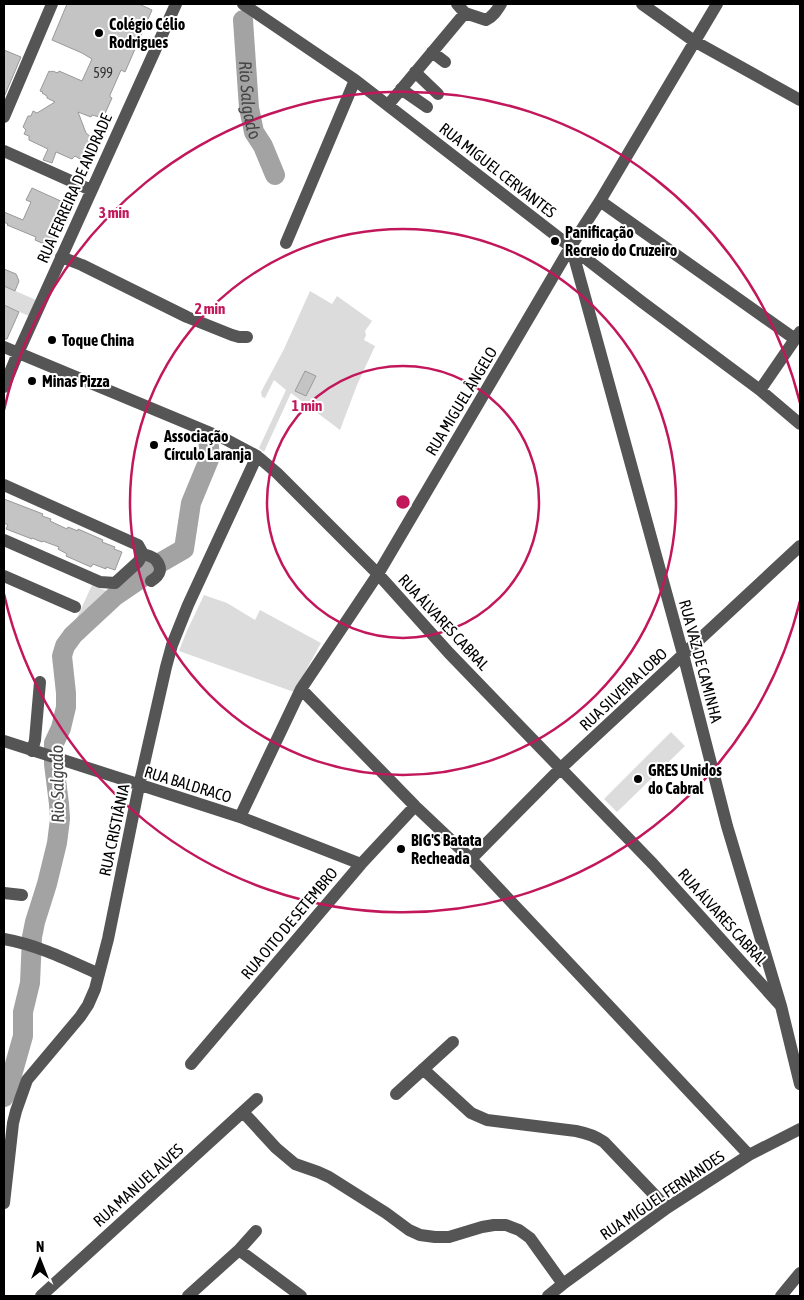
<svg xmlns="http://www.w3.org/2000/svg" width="804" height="1300" font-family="'Asap Condensed',sans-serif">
	<rect width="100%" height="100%" fill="#fff"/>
	<path fill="#dcdcdc" d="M4,286L36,300L29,316L4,305Z
		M310,291L332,304L337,296L372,321L365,331L366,335L364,340L375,346L357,385L340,430L291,393L264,452L259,448L286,390L274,380L265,398L262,397L261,392L284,349Z
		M92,585L121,597L111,606L105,615L104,614L96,625L92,624C84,632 65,646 65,658C65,661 65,663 66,666L70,667L69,689L70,690L72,703H70L69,710L61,734L62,735L58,749L52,746L55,731L57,730C57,724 59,721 60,715L63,714L64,703L61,702L59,665L52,662L67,632L70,633Z
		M204,595L227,603L255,620L260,610L321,643L294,692L179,651L186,633Z
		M671,732L685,746L617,812L604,799Z"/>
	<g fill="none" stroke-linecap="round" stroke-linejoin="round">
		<g stroke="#a3a3a3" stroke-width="20">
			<path id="s1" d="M243,20L249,108L254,132L263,146L275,175"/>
			<path d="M4,1097L8,1089L23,1036V1012L30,983L32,937L35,922L47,884L57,843L60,819L59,804L54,764V743L61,728L66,707V693L62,656L65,646L73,635L115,596L140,579L158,564L184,549L191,503L210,457L208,438"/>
		</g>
	</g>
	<path fill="#c4c4c4" stroke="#999" d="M67,4H139L152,10L125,72L121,70L110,95V97L112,98L103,118L92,115L91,117L78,112L86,133L91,137L90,139L92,142L87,157H83L82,160L75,156L72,159L56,152L52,163L43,160L48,149L29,140V136L24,134L26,130L23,127L28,116H31L33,111L37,113L55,102L47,98V96L42,93L43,92L40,91L49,71L51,72L52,71L58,73L59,71L82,81L92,59L82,53L52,40Z
		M4,50L21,57L4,97Z
		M32,188L65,203L62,208L66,210L61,221L63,222L58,232H57L51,247L35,240L36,237L7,225L8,224L4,222V212L23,220L31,202L26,200Z
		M4,269L16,274L19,281L15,291L4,286Z
		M4,305L19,312L7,339H4Z
		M305,371L316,376L306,396L295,391Z
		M4,499L43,514L42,516L51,519L50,521L67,529L68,527L78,531V529L103,540L102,542L115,547L114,549L122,552L115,570L106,567V569L93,564L91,567L66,556L67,554L58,549L59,547L43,541L42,542L32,538V539L6,529L8,525L4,523Z"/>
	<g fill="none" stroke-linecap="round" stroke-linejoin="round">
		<path stroke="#555" stroke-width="12" d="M243,4L355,80L642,302L760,390L800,424
			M457,4L465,13L486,20C493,17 497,10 501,4
			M642,4L694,41L800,100
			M432,52L445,62
			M415,72L438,94
			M401,89L427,107
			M388,105L465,13
			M4,117L52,4
			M4,151L91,190
			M600,201L795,339
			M286,243L355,80
			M571,246L683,654L727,826L781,1006L800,1084
			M61,257L82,265L187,317L232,335L239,337H247
			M4,347L225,439L257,456L277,473L378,574L449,653L653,864L781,1006
			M4,387L18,353L176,4
			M760,390L800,332
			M4,485L138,545L143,554L138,562L115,583L100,582L4,540
			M143,554C146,555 152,556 155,559C163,568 161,575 151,581
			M4,576L75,607
			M301,689L415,806L471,859L749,1155
			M4,741L240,817L361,864
			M32,751L35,740L40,682
			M240,817L301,689L378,574L571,246L600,201L717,4
			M471,859L561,768L800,546
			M4,893L22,895
			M4,939C38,945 68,960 99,974
			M191,1064L361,864L415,806
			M423,1069L471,1113L487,1120L576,1131C587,1133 595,1136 604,1142L667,1208
			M396,1094L453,1042
			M243,1112L276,1148L295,1164L318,1172L329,1177L386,1213L409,1230L420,1235L435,1237H449L482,1227L494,1225H506L519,1230L530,1238L563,1284
			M4,1203L13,1123L16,1111L27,1080L80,1017L88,1005L95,989L108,939L139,786L166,667L172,645L188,605L257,456
			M239,1250L301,1296
			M41,1296L257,1099
			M188,1296L239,1250L256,1231
			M548,1296L563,1284L667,1208L749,1155L800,1129
			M781,1296L800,1273"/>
	</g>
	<g fill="none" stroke="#c2185b" stroke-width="2.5">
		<circle cx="403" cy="502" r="136"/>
		<circle cx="403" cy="502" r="273"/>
		<path d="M800 601A409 409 0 0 1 4 594M4 410A409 409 0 0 1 800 403"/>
	</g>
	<g fill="#000" stroke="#fff" stroke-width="2">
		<circle cx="99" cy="33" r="5"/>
		<circle cx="555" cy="241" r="5"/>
		<circle cx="52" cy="340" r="5"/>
		<circle cx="32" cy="381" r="5"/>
		<circle cx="154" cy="445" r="5"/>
		<circle cx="638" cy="779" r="5"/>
		<circle cx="401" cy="849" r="5"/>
	</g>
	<g text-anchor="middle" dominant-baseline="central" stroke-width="4" stroke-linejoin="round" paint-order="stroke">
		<g font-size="14" fill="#313131">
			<text x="103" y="73">599</text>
		</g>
		<g font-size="16" font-weight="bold" fill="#000" stroke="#fff" text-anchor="start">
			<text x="109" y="24">Colégio Célio<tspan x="109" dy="18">Rodrigues</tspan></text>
			<text x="565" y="232">Panificação<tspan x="565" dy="18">Recreio do Cruzeiro</tspan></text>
			<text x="62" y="340">Toque China</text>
			<text x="42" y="381">Minas Pizza</text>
			<text x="164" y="436">Associação<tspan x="164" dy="18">Círculo Laranja</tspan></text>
			<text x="648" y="770">GRES Unidos<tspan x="648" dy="18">do Cabral</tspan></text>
			<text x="411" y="840">BIG'S Batata<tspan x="411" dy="18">Recheada</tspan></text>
		</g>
		<g font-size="16" fill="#000" stroke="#fff">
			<text transform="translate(498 170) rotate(38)">RUA MIGUEL CERVANTES</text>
			<text transform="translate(74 188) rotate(-66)">RUA FERREIRA DE ANDRADE</text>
			<text transform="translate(461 401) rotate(-59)">RUA MIGUEL ÂNGELO</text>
			<text transform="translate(444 622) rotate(47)">RUA ÁLVARES CABRAL</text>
			<text transform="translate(701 661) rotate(75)">RUA VAZ DE CAMINHA</text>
			<text transform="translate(623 689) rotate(-43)">RUA SILVEIRA LOBO</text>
			<text transform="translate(188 784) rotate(17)">RUA BALDRACO</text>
			<text transform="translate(114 830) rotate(-78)">RUA CRISTIÂNIA</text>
			<text transform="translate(723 917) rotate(48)">RUA ÁLVARES CABRAL</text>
			<text transform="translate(289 923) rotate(-50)">RUA OITO DE SETEMBRO</text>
			<text transform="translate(138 1185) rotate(-42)">RUA MANUEL ALVES</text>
			<text transform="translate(662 1195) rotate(-34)">RUA MIGUEL FERNANDES</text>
		</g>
		<g font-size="18" font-style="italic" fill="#444" stroke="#fff">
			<text stroke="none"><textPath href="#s1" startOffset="80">Rio Salgado</textPath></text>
			<text transform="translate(57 784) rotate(-91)">Rio Salgado</text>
		</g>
	</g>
	<circle cx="403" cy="502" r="8" fill="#c2185b" stroke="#fff" stroke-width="2.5"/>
	<g font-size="15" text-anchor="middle" font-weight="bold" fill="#c2185b" stroke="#fff" stroke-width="4" stroke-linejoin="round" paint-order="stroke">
		<text x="114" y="218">3 min</text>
		<text x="210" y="314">2 min</text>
		<text x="307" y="411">1 min</text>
	</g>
	<rect width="804" height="1300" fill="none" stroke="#000000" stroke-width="10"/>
	<g transform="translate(40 1260)" stroke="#ffffff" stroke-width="4" paint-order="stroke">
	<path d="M0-4L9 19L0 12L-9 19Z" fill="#000000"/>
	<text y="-8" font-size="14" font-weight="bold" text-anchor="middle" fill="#000000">N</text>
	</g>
</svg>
